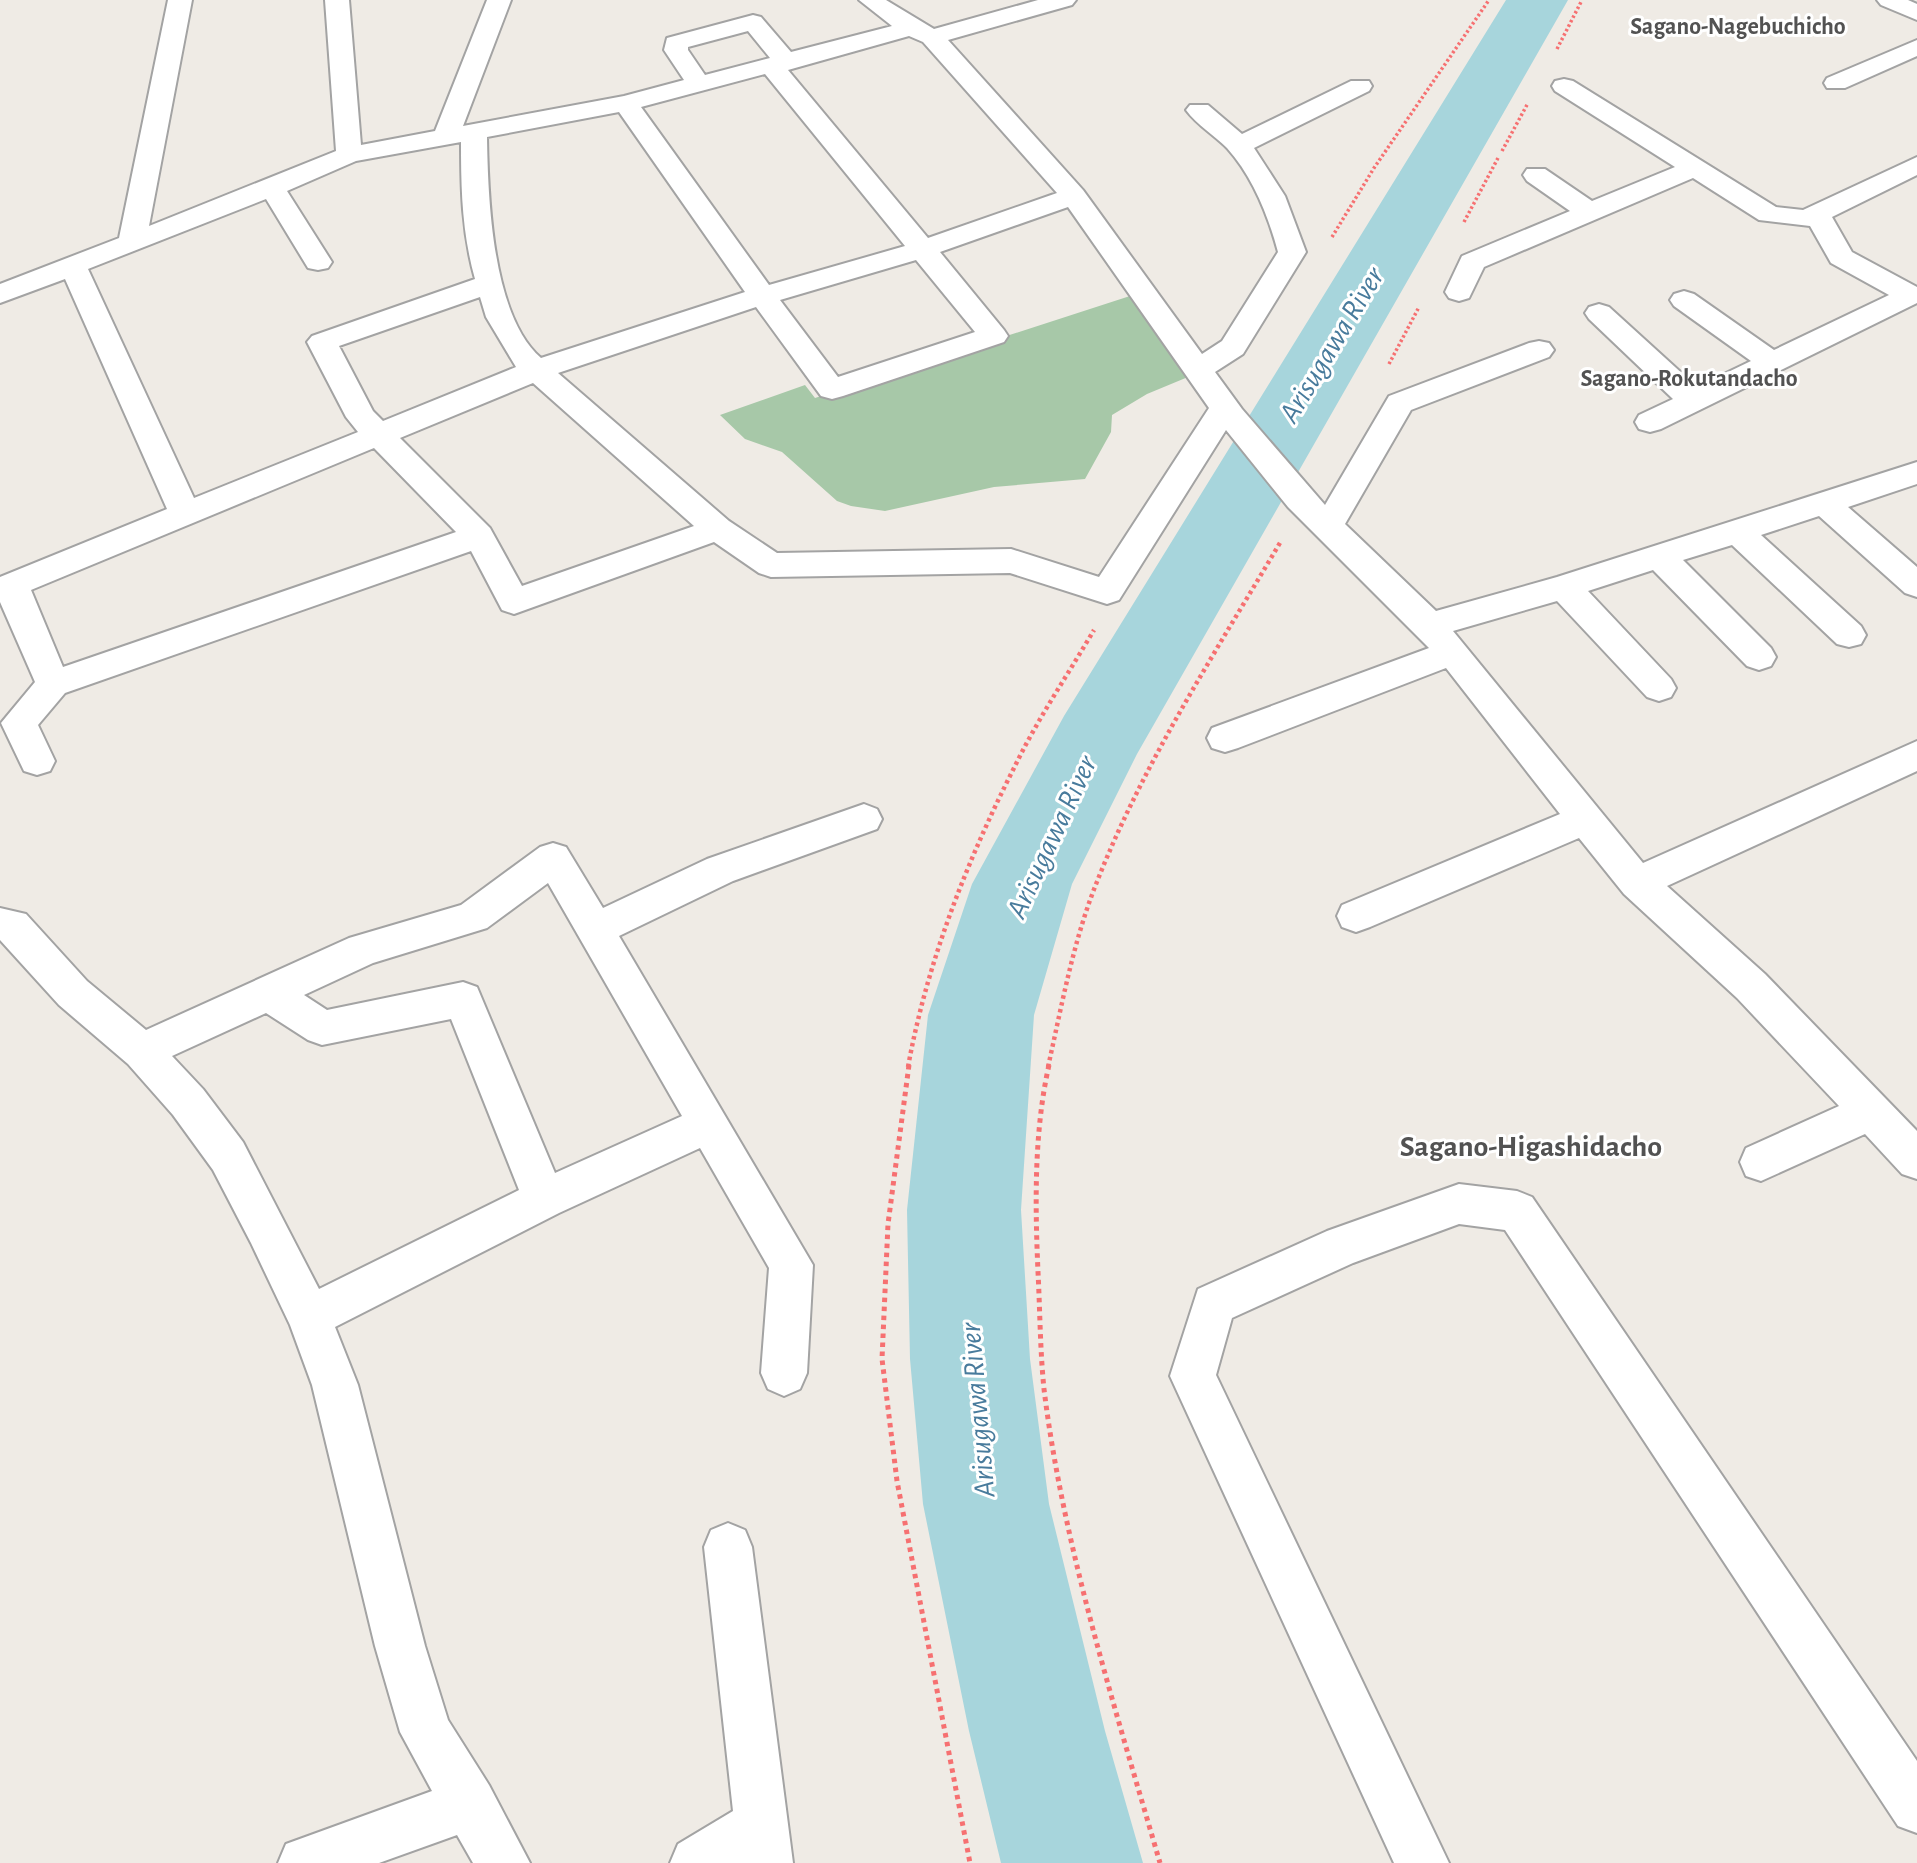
<svg xmlns="http://www.w3.org/2000/svg" width="1917" height="1863" font-family="'Alegreya Sans',sans-serif">
	<rect width="100%" height="100%" fill="#efebe5"/>
	<path fill="#a7c8a8" d="M1130,296L1188,377L1147,394L1112,415L1111,432L1085,479L994,487L885,511L851,506L837,501L782,452L745,439L720,415L805,385L815,398Z"/>
	<g fill="none" stroke-linecap="round" stroke-linejoin="round">
		<path fill="#a7d5dc" fill-rule="evenodd" d="M1506,0H1568L1137,754L1072,884L1034,1015L1021,1210L1030,1359L1049,1504L1105,1731L1143,1863H1001L969,1731L923,1504L910,1359L907,1210L928,1015L972,884L1064,716Z"/>
		<g stroke="#a3a3a3" stroke-width="4">
			<path id="minor" d="M168,0H192L149,226L336,151L325,0H349L361,145L435,131L487,0H511L463,126L624,96L684,80L664,50L667,38L753,15L761,17L791,52L892,26L859,0H886L934,29L1038,0H1076L1072,5L948,40L1083,190L1202,354L1222,341L1278,252C1268,215 1253,177 1227,148C1214,135 1197,125 1186,110L1190,105H1208L1242,134L1351,81H1369L1372,86L1369,91L1254,148L1285,196L1306,252L1243,354L1215,372L1242,409L1325,505L1389,396L1529,343L1539,341L1549,343L1554,350L1549,357L1411,410L1345,524L1436,611L1557,577L1917,462V484L1848,507L1917,567V597L1905,593L1819,516L1761,535L1861,626L1866,635L1861,644L1849,647L1837,644L1732,545L1683,560L1771,648L1776,657L1771,666L1759,670L1747,666L1653,570L1588,591L1671,679L1676,688L1671,697L1659,701L1647,697L1557,601L1453,631L1643,863L1917,741V771L1667,886L1765,974L1917,1131V1179L1902,1174L1865,1134L1761,1181L1746,1176L1740,1162L1746,1148L1839,1106L1737,998L1624,894L1579,838L1370,927L1356,932L1342,927L1337,916L1342,905L1560,814L1446,668L1238,748L1225,752L1212,748L1207,738L1212,728L1429,648L1288,507L1226,430L1119,600L1107,604L1010,573L771,577L759,573L714,542L514,614L502,610L471,551L65,693L38,725L55,761L50,771L37,775L24,771L1,723L35,682L0,602V577L167,509L65,279L0,303V284L119,238ZM748,31L770,58L705,75L688,50V47ZM909,36L923,42L1057,193L928,238L788,70ZM765,74L905,246L769,285L641,107ZM619,112L745,292L541,358C492,316 488,198 487,137ZM461,142C461,189 462,233 475,279L312,336L307,342L346,417L358,432L194,498L88,269L266,199L308,268L318,270L328,268L332,262L287,191L356,161ZM1068,207L1209,408L1099,577L1011,549L777,553L729,521L558,373L756,307L821,396L832,399L843,396L1004,342L1008,336L1004,330L940,252ZM916,260L975,332L838,377L780,300ZM480,297L486,317L516,367L383,421L373,411L339,346ZM533,383L694,526L522,586L490,528L400,438ZM374,448L456,532L63,667L31,590Z
				M1877,0H1908L1917,4V20L1881,5Z
				M1917,40V56L1845,88H1827L1824,83L1827,78Z
				M1564,79L1573,81L1776,207L1803,210L1917,157V175L1832,217L1852,252L1917,287V303L1661,429L1650,432L1639,429L1635,422L1639,415L1673,399L1589,319L1585,313L1589,307L1599,304L1609,307L1697,387L1751,361L1674,306L1670,300L1674,294L1684,291L1694,294L1774,350L1889,295L1831,263L1810,226L1759,220L1693,178L1484,267L1469,298L1459,301L1449,298L1445,292L1462,256L1570,211L1527,181L1523,175L1527,169H1545L1592,201L1675,167L1555,91L1552,86L1555,81Z
				M864,804L877,809L882,819L877,829L733,881L619,936L813,1265L807,1373L800,1389L784,1396L768,1389L761,1373L769,1268L700,1148L559,1213L335,1327L358,1385L425,1646L448,1720L489,1785L530,1863H473L457,1835L379,1863H278L286,1844L432,1791L400,1732L375,1646L312,1385L290,1325L251,1243L213,1170L173,1115L128,1064L59,1005L0,940V908L26,914L87,981L146,1030L349,938L461,905L540,847L553,843L566,847L603,908L707,859ZM548,883L682,1116L555,1173L477,987L463,982L327,1010L304,995L373,963L487,928ZM266,1013L308,1040L322,1045L451,1019L519,1190L319,1289L243,1142L203,1089L172,1056Z
				M1459,1184L1517,1191L1532,1197L1917,1761V1833L1898,1826L1505,1230L1459,1224L1353,1263L1232,1318L1216,1375L1449,1863H1394L1170,1376L1198,1289L1327,1231Z
				M728,1523L745,1530L752,1547L793,1863H670L678,1844L733,1811L704,1547L711,1530Z"/>
		</g>
		<path stroke="#f67071" stroke-width="3.5" stroke-dasharray="2.5 2.5" stroke-linecap="butt" d="M1557,49L1582,0
			M1502,151L1528,103
			M1464,222L1498,158
			M1332,237L1374,168L1489,0
			M1389,364L1419,307"/>
		<path stroke="#f67071" stroke-width="4.5" stroke-dasharray="3.5 3.5" stroke-linecap="butt" d="M908,1067C927,963 966,863 1014,768C1037,720 1067,676 1094,630
			M1048,1067C1061,1009 1072,948 1093,892C1140,768 1214,655 1281,541"/>
		<path stroke="#f67071" stroke-width="5" stroke-dasharray="4.5 4.5" stroke-linecap="butt" d="M909,1065L888,1224L882,1359L897,1481L970,1863
			M1049,1065C1034,1131 1035,1204 1038,1272C1040,1310 1040,1350 1044,1389C1063,1546 1116,1711 1160,1863"/>
		<use href="#minor" fill="#fff" fill-rule="evenodd"/>
	</g>
	<g text-anchor="middle" dominant-baseline="central" stroke-width="6" stroke-linejoin="round" paint-order="stroke">
		<g font-size="24" font-weight="bold" fill="#525252" stroke="#fff">
			<text x="1738" y="27">Sagano-Nagebuchicho</text>
			<text x="1689" y="379">Sagano-Rokutandacho</text>
		</g>
		<g font-size="30" font-style="italic" fill="#487b9c" stroke="#fff">
			<text transform="translate(1332 345) rotate(-59)">Arisugawa River</text>
			<text transform="translate(1052 837) rotate(-65)">Arisugawa River</text>
			<text transform="translate(978 1410) rotate(-95)">Arisugawa River</text>
		</g>
		<g font-size="30" font-weight="bold" fill="#525252" stroke="#fff">
			<text x="1531" y="1147">Sagano-Higashidacho</text>
		</g>
	</g>
</svg>
